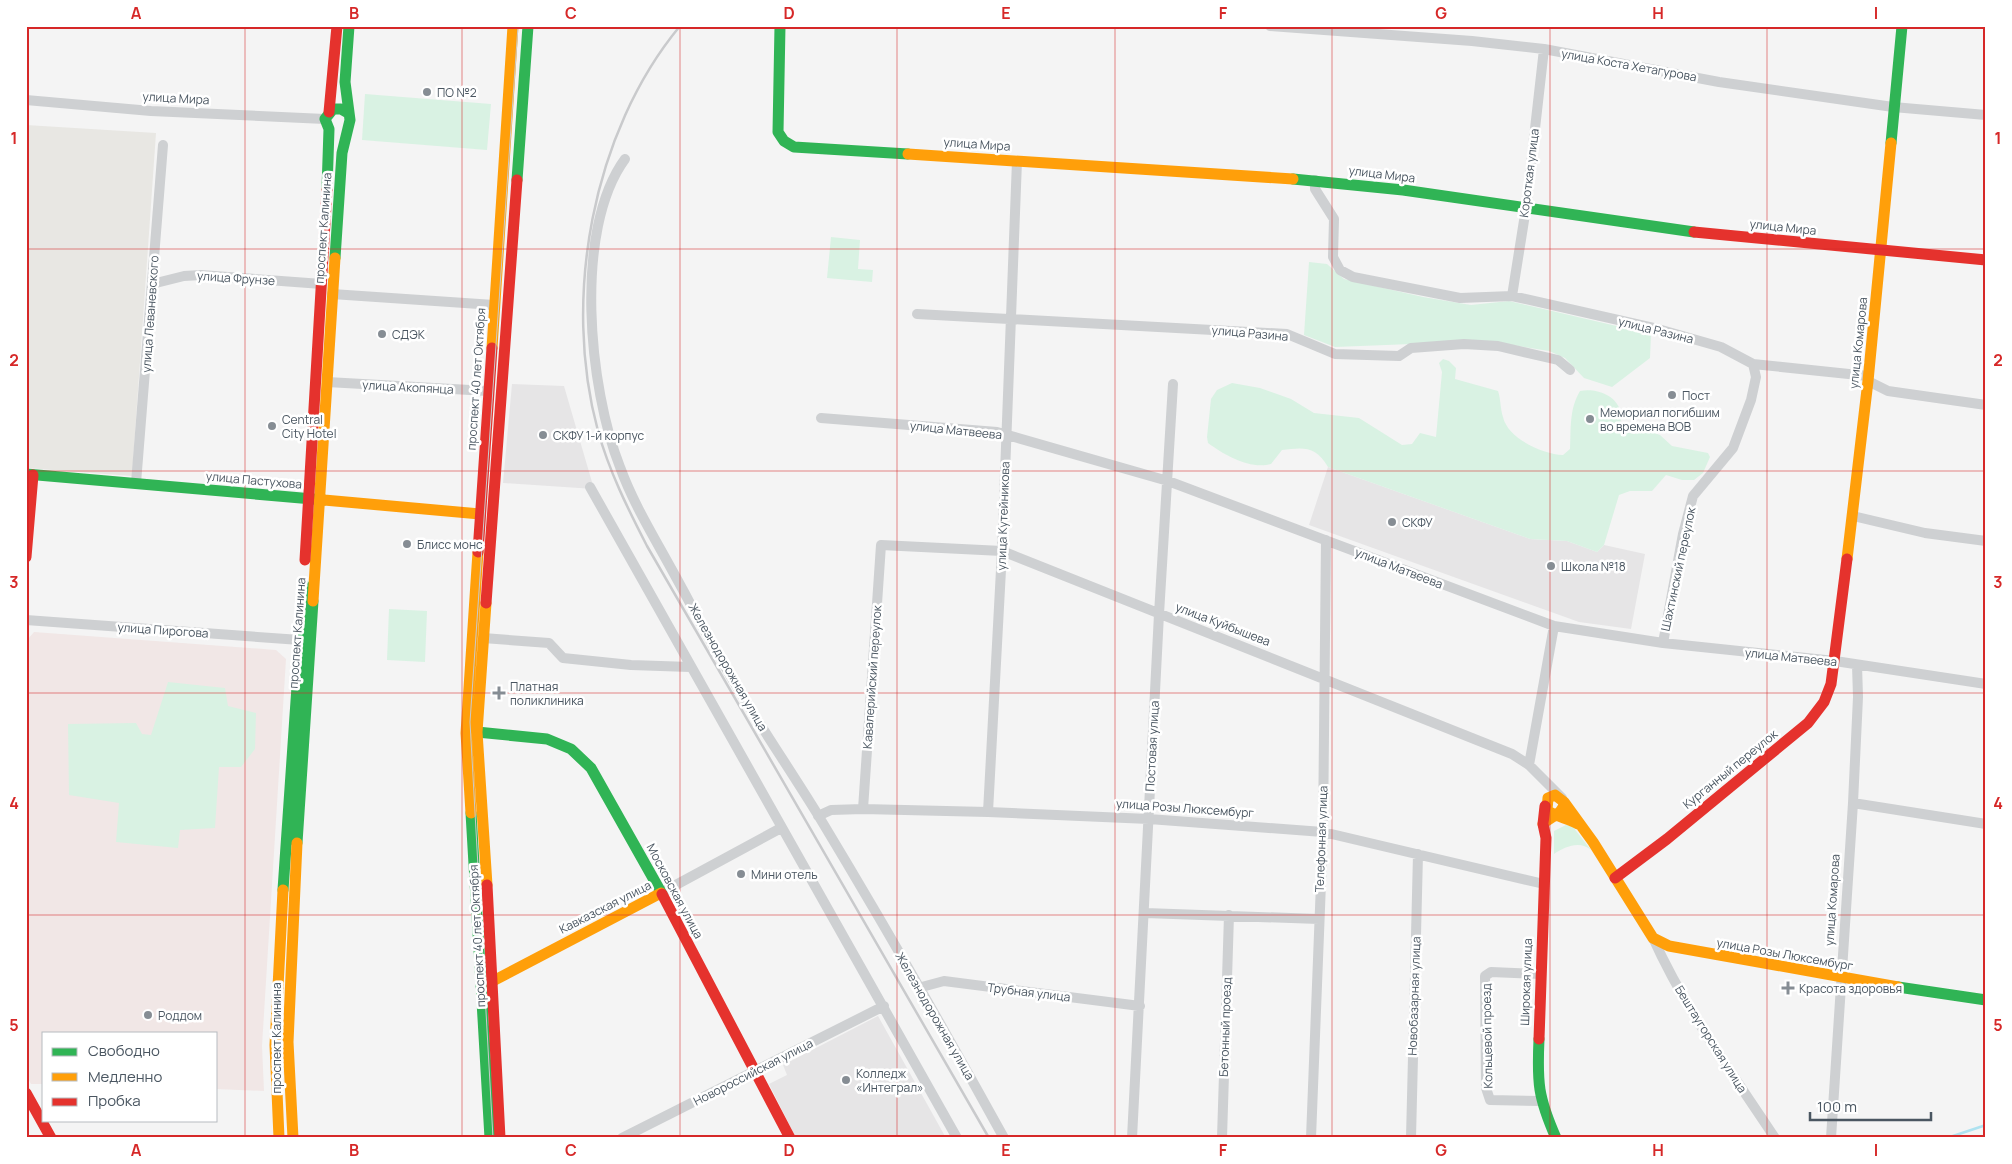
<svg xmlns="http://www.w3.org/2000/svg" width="2012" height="1164" font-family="Manrope,sans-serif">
	<rect width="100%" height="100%" fill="#f4f4f4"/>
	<path fill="#e8e7e3" d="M26,125L156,133L132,476L26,468Z"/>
	<path fill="#e6e5e6" d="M512,384L564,386L594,489L503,483Z
		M1328,467L1530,539L1567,541L1597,552L1604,545L1645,554L1631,629L1579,622L1309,525Z
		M878,1016L946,1138H796L769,1084L787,1075L783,1065Z"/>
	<path fill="#f1e7e6" d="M34,632L276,650L286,659L262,1046L264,1091L216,1089V1033H44V1084H31L26,1075V665L28,639Z"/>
	<path fill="#d9f2e3" d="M365,94L491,104L487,150L362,140Z
		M831,237L860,240L858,269L873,270L872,282L827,278Z
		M1309,262L1327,264L1344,279L1423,297L1471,305L1509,301L1651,334L1650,358L1612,387L1584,378L1565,358L1549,351L1488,341L1335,347L1304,335Z
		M1443,359L1449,361L1456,368L1455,379L1498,391C1501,400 1500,408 1503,417C1508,439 1543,454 1563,455L1570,449C1571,430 1569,409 1580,391C1596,388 1618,395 1621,414C1621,420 1620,425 1620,431L1634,434L1649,431L1660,435L1672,446L1708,453L1710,457L1703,473L1694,480H1682L1666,475L1652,491H1630L1619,495L1604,545L1597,552L1567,541L1530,539L1328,467C1316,446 1304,447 1282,450L1271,464C1251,470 1224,455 1208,443L1207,437L1211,399L1217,390L1232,383L1260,388L1291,399L1314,413L1359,418L1402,445L1412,444L1420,433L1436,437L1442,372L1439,363Z
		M389,609L427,611L425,662L387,660Z
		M168,682L225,688L228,706L256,713L255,749L241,767H219L215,828L180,830L178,848L116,842L119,803L69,795L68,724L136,723L142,734L151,735Z
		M1566,825L1573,827L1591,850C1580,840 1564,847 1554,854V831Z"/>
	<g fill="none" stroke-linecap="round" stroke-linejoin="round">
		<path stroke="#aee2f0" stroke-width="2.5" d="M1947,1138L1986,1125"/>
		<path stroke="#ced0d2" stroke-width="10" d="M1270,26L1472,41L1544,49L1719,82L1893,107L1986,115
			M26,100L151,111L325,119
			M625,159C573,230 589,389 620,467C633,503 654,537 672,570C693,608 713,647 736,685C762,729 791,771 818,815C882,921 944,1029 1004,1138
			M1315,180V189L1334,219L1333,257L1340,270L1353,277L1460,298L1512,296L1658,329L1721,347L1753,364L1868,376
			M152,284L184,276L201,275L322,284
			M332,294L494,305
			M1512,296L1526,208L1544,49
			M917,314L1287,334L1335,354L1399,356L1411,348L1464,344L1498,346L1558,360L1570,370
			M1868,381L1888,391L1986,405
			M327,382L488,391
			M821,418L997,432L1168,481L1554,626L1663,643L1835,661L1986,684
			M136,483L163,145
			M590,487L957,1138
			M1853,516L1925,533L1986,541
			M26,620L300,640
			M483,638L549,643L563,658L631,665L690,667
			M1663,643L1683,534L1693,496L1733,448L1751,400L1756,377L1753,364
			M1529,765L1554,626
			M1853,803L1986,824
			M863,809L881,545L1002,551L1512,754L1529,765L1562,798
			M988,812L1002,551L1017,161
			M818,816L831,810L863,809L988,812L1149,819L1323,832L1544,884
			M661,893L781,828
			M1145,913L1319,919
			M1653,938C1685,1009 1732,1073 1775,1138
			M1540,974L1491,972L1485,976L1486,1088L1490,1100L1541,1101
			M918,988L944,981L1140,1006
			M622,1138L884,1006
			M1132,1138L1159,614L1173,384
			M1222,1138L1229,915
			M1311,1138L1323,832L1326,540
			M1411,1138L1418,854
			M1831,1138L1853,803L1858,697L1857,665"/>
		<path stroke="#30b455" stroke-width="11" d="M780,26L778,132L784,141L794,147L908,154
			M1891,143L1902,26
			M1293,179L1403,190L1694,232
			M517,180L528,26
			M327,189L329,129L325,119L333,109H341L348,113
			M335,258L342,153L350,120L345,82L349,26
			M26,474L324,500
			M477,732L547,739L571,749L591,768L662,894
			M471,813L490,1138
			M297,843L313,601
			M283,890L304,585
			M1898,987L1986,1000
			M1539,1039C1537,1083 1538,1097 1556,1138"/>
		<path stroke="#ff9f0a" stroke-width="11" d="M908,154L1293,179
			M492,348L513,26
			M324,500L480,514
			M1847,559L1868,381L1891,143
			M313,601L335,258
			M486,603L477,732L487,885
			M1564,802L1593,842L1653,938L1669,946L1898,987
			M471,813L466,733L478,552
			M1543,824C1551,816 1564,814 1564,802L1555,795L1548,798L1547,810C1556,817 1568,818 1578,824
			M493,981L661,893
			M279,1138L275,1045L283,890
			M293,1138L288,1042L297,843"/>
		<path stroke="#e5322d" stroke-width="11" d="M329,112L337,26
			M1694,232L1986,260
			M478,552L492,348
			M26,557L33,475
			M305,560L327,189
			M486,603L517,180
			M1615,878L1667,839L1808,723L1824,702L1831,684L1847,559
			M487,885L500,1138
			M662,894L790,1138
			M1539,1039L1546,838L1543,824L1545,806
			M26,1093L51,1138"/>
		<path stroke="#c9cacc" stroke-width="1" d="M493,1138L470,722L518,26"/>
		<path stroke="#c9cacc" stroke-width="2.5" d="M680,26C592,132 562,299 598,431C609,471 628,509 647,546L989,1138"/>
	</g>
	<path fill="none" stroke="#d62828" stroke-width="1" stroke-opacity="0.55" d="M245,26V1138M462,26V1138M680,26V1138M897,26V1138M1115,26V1138M1332,26V1138M1550,26V1138M1767,26V1138M26,249H1986M26,471H1986M26,693H1986M26,915H1986"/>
	<g fill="#868d94" stroke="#fff" stroke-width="2">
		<circle cx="427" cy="92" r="5"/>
		<circle cx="382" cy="334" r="5"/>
		<circle cx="1672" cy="395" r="5"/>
		<circle cx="1590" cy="419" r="5"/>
		<circle cx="272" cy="426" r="5"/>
		<circle cx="543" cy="435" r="5"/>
		<circle cx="1392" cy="522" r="5"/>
		<circle cx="407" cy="544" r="5"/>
		<circle cx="1551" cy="566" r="5"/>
		<path d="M496.5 685.5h5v5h5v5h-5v5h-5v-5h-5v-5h5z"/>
		<circle cx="741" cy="874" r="5"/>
		<path d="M1785.5 980.5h5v5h5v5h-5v5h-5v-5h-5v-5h5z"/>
		<circle cx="148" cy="1015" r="5"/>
		<circle cx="846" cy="1080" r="5"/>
	</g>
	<g text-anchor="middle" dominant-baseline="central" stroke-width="5" stroke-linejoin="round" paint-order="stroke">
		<g font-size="12" fill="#4a5661" stroke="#fff">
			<text transform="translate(1629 65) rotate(10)">улица Коста Хетагурова</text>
			<text transform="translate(176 98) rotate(3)">улица Мира</text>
			<text transform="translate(977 144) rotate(4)">улица Мира</text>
			<text transform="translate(1529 173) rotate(-83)">Короткая улица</text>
			<text transform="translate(1382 174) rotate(7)">улица Мира</text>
			<text transform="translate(1783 227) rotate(6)">улица Мира</text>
			<text transform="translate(323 228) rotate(-86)">проспект Калинина</text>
			<text transform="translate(236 278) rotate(4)">улица Фрунзе</text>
			<text transform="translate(150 314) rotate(-86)">улица Леваневского</text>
			<text transform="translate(1656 330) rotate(14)">улица Разина</text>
			<text transform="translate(1250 333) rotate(5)">улица Разина</text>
			<text transform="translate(1858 343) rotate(-84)">улица Комарова</text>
			<text transform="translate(476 379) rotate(-86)">проспект 40 лет Октября</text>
			<text transform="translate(408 387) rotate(3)">улица Акопянца</text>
			<text transform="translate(956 430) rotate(6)">улица Матвеева</text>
			<text transform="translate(254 480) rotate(5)">улица Пастухова</text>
			<text transform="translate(1003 516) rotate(-88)">улица Кутейникова</text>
			<text transform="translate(1399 568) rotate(21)">улица Матвеева</text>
			<text transform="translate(1678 569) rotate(-78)">Шахтинский переулок</text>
			<text transform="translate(1223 624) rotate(21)">улица Куйбышева</text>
			<text transform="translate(163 630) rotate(4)">улица Пирогова</text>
			<text transform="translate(297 633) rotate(-86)">проспект Калинина</text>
			<text transform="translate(1791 657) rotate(6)">улица Матвеева</text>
			<text transform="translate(728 667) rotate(60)">Железнодорожная улица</text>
			<text transform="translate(872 677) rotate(-86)">Кавалерийский переулок</text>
			<text transform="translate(1152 746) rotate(-87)">Постовая улица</text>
			<text transform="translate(1730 769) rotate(-39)">Курганный переулок</text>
			<text transform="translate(1185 808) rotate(4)">улица Розы Люксембург</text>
			<text transform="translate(1321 839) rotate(-88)">Телефонная улица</text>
			<text transform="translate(675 891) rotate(62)">Московская улица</text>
			<text transform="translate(1832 900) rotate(-86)">улица Комарова</text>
			<text transform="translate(605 907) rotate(-27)">Кавказская улица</text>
			<text transform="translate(477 936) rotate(-93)">проспект 40 лет Октября</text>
			<text transform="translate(1785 954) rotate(10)">улица Розы Люксембург</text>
			<text transform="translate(1526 982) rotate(-88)">Широкая улица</text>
			<text transform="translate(1029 992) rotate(7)">Трубная улица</text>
			<text transform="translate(1414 996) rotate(-88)">Новобазарная улица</text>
			<text transform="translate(935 1016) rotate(60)">Железнодорожная улица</text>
			<text transform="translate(1225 1027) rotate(-88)">Бетонный проезд</text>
			<text transform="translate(1487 1036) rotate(-91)">Кольцевой проезд</text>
			<text transform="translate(276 1038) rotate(-90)">проспект Калинина</text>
			<text transform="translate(1711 1039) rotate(58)">Бештаугорская улица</text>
			<text transform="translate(753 1072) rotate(-27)">Новороссийская улица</text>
		</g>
		<g font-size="12" fill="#4a5661" stroke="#fff" text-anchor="start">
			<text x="437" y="92">ПО №2</text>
			<text x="392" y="334">СДЭК</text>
			<text x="1682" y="395">Пост</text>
			<text x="1600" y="412">Мемориал погибшим<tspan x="1600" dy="14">во времена ВОВ</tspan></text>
			<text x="282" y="419">Central<tspan x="282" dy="14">City Hotel</tspan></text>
			<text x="553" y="435">СКФУ 1-й корпус</text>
			<text x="1402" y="522">СКФУ</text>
			<text x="417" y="544">Блисс монс</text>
			<text x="1561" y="566">Школа №18</text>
			<text x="510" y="686">Платная<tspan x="510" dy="14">поликлиника</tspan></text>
			<text x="751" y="874">Мини отель</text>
			<text x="1799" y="988">Красота здоровья</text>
			<text x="158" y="1015">Роддом</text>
			<text x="856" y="1073">Колледж<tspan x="856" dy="14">«Интеграл»</tspan></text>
		</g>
	</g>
	<rect width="2012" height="1164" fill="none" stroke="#ffffff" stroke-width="55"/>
	<rect x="42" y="1032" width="175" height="90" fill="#ffffff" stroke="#b7bbc0"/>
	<rect x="52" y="1048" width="25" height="8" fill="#30b455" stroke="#b7bbc0"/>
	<text x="88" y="1056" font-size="15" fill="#4a5661">Свободно</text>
	<rect x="52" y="1073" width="25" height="8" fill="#ff9f0a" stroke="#b7bbc0"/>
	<text x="88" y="1082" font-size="15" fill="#4a5661">Медленно</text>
	<rect x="52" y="1098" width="25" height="8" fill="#e5322d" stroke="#b7bbc0"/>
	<text x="88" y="1106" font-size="15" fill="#4a5661">Пробка</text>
	<path d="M1810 1112v8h121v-8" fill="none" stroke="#4a5661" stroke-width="2.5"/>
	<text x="1817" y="1112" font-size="15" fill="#4a5661" stroke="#ffffff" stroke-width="4" paint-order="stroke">100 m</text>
	<rect x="28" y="28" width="1956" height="1108" fill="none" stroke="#d62828" stroke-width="2"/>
	<g font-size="16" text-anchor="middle" font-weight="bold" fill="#d62828">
		<text x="136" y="19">A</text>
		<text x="354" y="19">B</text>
		<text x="571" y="19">C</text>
		<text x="789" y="19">D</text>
		<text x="1006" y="19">E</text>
		<text x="1223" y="19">F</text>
		<text x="1441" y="19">G</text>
		<text x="1658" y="19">H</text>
		<text x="1876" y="19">I</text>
		<text x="14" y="144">1</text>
		<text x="1998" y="144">1</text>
		<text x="14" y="366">2</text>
		<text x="1998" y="366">2</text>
		<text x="14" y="588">3</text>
		<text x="1998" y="588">3</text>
		<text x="14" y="809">4</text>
		<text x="1998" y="809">4</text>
		<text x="14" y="1031">5</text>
		<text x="1998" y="1031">5</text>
		<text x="136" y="1156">A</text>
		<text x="354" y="1156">B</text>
		<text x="571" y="1156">C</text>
		<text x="789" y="1156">D</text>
		<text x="1006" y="1156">E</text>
		<text x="1223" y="1156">F</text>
		<text x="1441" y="1156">G</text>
		<text x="1658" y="1156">H</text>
		<text x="1876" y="1156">I</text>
	</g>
</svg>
